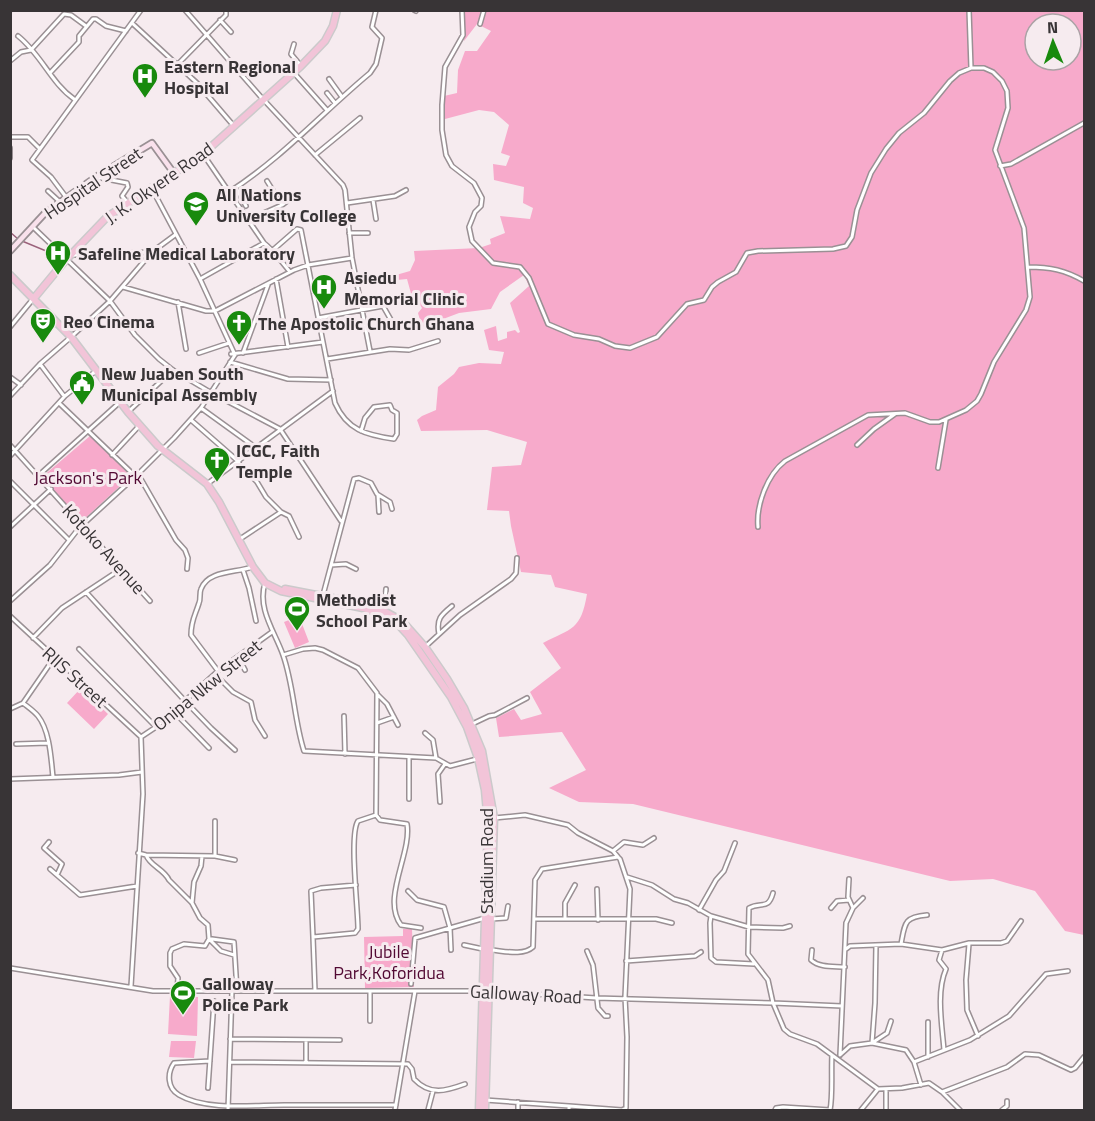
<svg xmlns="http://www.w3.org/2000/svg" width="1095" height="1121" font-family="'Titillium Web',sans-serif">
	<rect width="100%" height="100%" fill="#f6ebef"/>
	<path fill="#f7aacb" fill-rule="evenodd" d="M463,11H1084V935L1065,931L1035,891L993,879L950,881L633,804L579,802L549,788L586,770L562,732L499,737L496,718L514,709L521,720L542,714L530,692L561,668L543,643C572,628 581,630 587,594L555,587L551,575L521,572L511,526L509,511L487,510L492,467L521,465L527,442L487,430L421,431L417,420L422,416L436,410L438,387L454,374L459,367L479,363L501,364L504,352L489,350L484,330L496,326L498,341L507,338V332L515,330L518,333L520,332L510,303L529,286L524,275L500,292L491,309L459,313L422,327L418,313L422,308L420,305L415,308L407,279L397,280L396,275L410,271L415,260L414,251L479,248L491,244L490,239L505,233L500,216L530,219L533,208L523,203L524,187L494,180L493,164L506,166L510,156L501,153L509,125L494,112L479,110L445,119L444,96L457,93L458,70L465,51H477L491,31L477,24L464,41L465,26ZM1035,24H1071V60H1035Z
		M90,436L131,476L81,522L42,477Z
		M299,616L309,642L295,648L284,622Z
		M81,688L108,714L94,729L67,703Z
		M403,929H412L414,987L365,988L364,937L403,936Z
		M170,996L198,997L197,1036L168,1034Z
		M171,1041H196L194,1058L169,1057Z"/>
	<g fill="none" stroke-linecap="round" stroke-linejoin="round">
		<path stroke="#9b627b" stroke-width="1.5" d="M10,13L14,10
			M10,232L18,239
			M22,241L63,258"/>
		<g stroke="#9a9094" stroke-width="6">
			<path id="street" d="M185,10L261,97L343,185L345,190L352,258L370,351
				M414,10L416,11
				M462,10L463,35L445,67L442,105V130L446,155L452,166L474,183L482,198L481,206L475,212L469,227L472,241L493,263L520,267L529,278L548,324L574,335L599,339L615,346L630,348L657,337L687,304L704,300L712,287L718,282L736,272L747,253L758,251L833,249L846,246L852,237L857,210L871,173L886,149L899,133L924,113L950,81L959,73L971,68H984L993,72L1002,81L1007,91L1008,108L995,150L1024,228L1030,297L1026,310L994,362L981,394L977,401L966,410L939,422H930L905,413L868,415L785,461C767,475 756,505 758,527
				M969,10L971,68
				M220,20L231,32
				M132,23L197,83L233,125
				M480,24L484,10
				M18,36C41,54 51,83 74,99
				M294,44L291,54L301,66
				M10,61L21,52L31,50L64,14L71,15L86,26
				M178,64L226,15V10
				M50,73L79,42V36L93,19H96L106,26L126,31
				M294,73L326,109
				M329,79L342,97
				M327,93L335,103
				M10,137H28L40,149
				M10,148V158
				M203,154L264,243C274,251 282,262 290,272
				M315,155L360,118
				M1000,166L1011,164L1084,123
				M96,177L127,183L128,187L122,196L127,202
				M267,181L282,205
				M151,187L200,279L235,355
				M236,188L246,206
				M48,191L60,202
				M229,192C281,159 323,112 370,73L376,64L382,38L372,27L376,10
				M66,197L51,177L32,160L141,10
				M373,200L376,219
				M347,203L395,196L406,190
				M248,220L282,205L295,195
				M33,227L110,301L135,335L159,359L173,370L210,392L280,429L341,521
				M349,233H368
				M273,250L297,229L301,230L335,403C347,430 366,435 394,439L397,434V413L392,410L390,405L374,407L365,418L361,431
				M73,255L152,252
				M1028,267C1050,267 1065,270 1084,281
				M200,279L264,243
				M276,279L288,347
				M123,287L206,311H215L294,270L308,265L352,258
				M178,302L186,349
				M318,318L383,306L395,327
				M10,327L33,299
				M72,336L110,301L152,252L175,235
				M199,353L229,343
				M243,353L268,285
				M231,354L323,342
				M327,359L390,349L409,350L438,341
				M230,362L288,379L331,380
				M40,364L64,396
				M10,377L21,385
				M10,396L40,364L71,337
				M59,403L135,476
				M201,408L255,447
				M129,411L173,370
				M191,420L239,462
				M10,445L150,601
				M857,445L874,429L895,414
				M112,455L139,426
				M10,456L65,396L97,370
				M238,463L257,482L266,497L281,512
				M938,468L946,420
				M138,474L176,540L185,550L188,558L187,569
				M39,475L120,402
				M10,481L68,539
				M207,484L333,391
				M378,495L379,512
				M10,527L51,489
				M240,539L281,512L289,516L299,537
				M331,565L346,564L356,569
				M243,570L249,588L256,621
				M265,583C257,609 275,632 283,655C294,686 294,720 304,751L436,758L450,766L477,759
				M86,592L185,701L211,728L235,750
				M323,595L354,479L359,478L371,483L377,494L390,502L392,509
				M10,601L50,565L79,528L138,474L174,438L201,408L235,355
				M384,611L386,589
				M10,616L141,737
				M439,634C436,619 441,615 452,606
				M33,638L62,608L121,569
				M425,647L460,615L511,579L516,573L517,558
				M79,649L156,727
				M283,655L303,649L315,648L323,650L358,668L377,693L376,815
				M238,657L245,670
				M218,671L191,635C191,620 195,616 199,603C201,599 199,593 201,589C208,570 236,573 252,567
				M215,674L233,692L251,702L255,720L265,736
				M378,695L387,704L398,725
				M23,703C28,707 34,711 38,716C50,731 51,759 53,777
				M10,709L23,703L54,658
				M173,711L209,748
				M344,716L345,754
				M377,723L394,717
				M470,725L489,716L495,715L527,698
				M425,733L433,740L436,758
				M141,737L156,727L218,671L272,632
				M16,744L48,743
				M409,758V799
				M10,779L119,775L142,772
				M440,802L438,774L445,764
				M494,818L525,815L568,825L578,833L613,851L618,857
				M215,821V856
				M49,842L44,848L62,864L57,875
				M613,851L624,842L643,845L654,838
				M138,853L146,855L215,856L235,860
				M146,855C150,866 164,869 169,880L192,903L200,918L208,925L209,939L221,951L234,955
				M50,869L80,895L137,886
				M627,877L652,885L674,899L688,903L711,916L749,927L783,928L790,926
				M597,889L598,920
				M408,891L417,900L444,907L450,928L451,950
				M773,893C768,911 761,901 749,908L748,954L768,980L773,1003L842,1006
				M192,903L194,882L201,866L202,856
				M831,908L837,901L849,900
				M853,908L863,898
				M699,910L716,880L724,871L735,843
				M711,916L710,923L711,958L716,962L754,964
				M491,919L506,918L508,906
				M535,919H656L672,923
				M565,919V903L575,885
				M313,937L311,891L321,888L356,885
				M901,944C905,923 904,917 927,915
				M969,944L966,980L967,1010L978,1036
				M464,945L483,949
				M846,949L850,946L901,944L942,950L969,943H1001L1007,941L1021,921
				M491,950C504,951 523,956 533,947L535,880L542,869L618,857L620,859L630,889L625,997L627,1037L626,1108L622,1110L569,1106
				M812,950L811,960C820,968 833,966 845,967
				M942,950L939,960L946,969C936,992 942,1025 944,1050
				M587,951L593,965L598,1008L605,1016H608
				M626,961L695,956L701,952
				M10,968L153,991H477
				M411,984L415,938L485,918
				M131,986L143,794L141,737
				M177,991L178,978L170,966V953L172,949L184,944L205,946L209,939H212L234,942L237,991
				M315,991L313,937L355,933L358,929C358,908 349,834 358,821L376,815L380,820L407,824C412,853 381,899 401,925L421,928
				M490,991L596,998L773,1003L784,1029L790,1034L817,1044L878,1089L902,1088L929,1083L942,1092L960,1110
				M370,992V1021
				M928,1022V1057
				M230,1039L340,1040
				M306,1040V1062
				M872,1043L906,1050L914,1062
				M872,1043L887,1033L891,1021
				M840,1055L846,923L853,908L848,897L849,879
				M840,1055L850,1046L872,1043L875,1003L876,945
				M210,1061L174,1063C167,1073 167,1088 179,1095C206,1111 254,1105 284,1105C322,1105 359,1105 396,1105
				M230,1062L408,1064L412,1069L414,1079C430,1096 446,1091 465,1084
				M921,1085L914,1062L970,1040L1009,1016L1046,974L1068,971
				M208,1088L214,1001
				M942,1092L1007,1067L1025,1054L1039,1055L1071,1070L1075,1068L1084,1057
				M485,1100L569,1106V1110
				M228,1110L232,991
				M395,1110L415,991
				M428,1110L433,1091
				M518,1110V1102
				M775,1110L776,1108L783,1107L830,1110
				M830,1110C833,1096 831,1071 832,1055
				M861,1110L878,1089
				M886,1110V1090
				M1002,1110L1007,1106V1101"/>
		</g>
		<g stroke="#9a9094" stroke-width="8">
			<path id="secondary" d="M10,251L46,212L96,177L152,143L173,172"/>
		</g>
		<g stroke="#cbcacb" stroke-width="9">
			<path id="primary" d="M10,275L71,337L128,412L158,446L207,484L219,502L253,567L265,583L281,591L363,608L384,615L397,623L408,635L451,697L467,727L478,758L485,790L488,824L479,1110
				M35,297L64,262L107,217L203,154L301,66L325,41L333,26L337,10
				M285,589L363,604L384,611L402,621L425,647L447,679L464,708L482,751L494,818L485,1110
				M484,998L476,991L482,988L484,983"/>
		</g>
		<use href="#street" stroke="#fff" stroke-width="3"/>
		<use href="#secondary" stroke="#f9e1ec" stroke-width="4.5"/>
		<use href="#primary" stroke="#f2c4d8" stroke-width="6"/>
	</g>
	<defs>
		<g id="hospital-pin" transform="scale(1.35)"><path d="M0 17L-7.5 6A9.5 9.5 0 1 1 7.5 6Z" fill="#188a0d" stroke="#f6ebef"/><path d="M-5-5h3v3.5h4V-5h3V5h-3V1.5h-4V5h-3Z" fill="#fff"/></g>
		<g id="university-pin" transform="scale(1.35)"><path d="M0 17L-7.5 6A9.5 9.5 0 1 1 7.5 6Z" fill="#188a0d" stroke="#f6ebef"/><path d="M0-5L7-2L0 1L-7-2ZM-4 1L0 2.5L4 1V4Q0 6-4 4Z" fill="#fff"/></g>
		<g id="theatre-pin" transform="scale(1.35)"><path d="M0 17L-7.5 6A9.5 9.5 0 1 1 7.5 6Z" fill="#188a0d" stroke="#f6ebef"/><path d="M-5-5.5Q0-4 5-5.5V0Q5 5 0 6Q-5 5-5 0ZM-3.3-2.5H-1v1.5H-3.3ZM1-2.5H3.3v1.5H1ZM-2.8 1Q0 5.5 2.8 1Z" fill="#fff"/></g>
		<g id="church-pin" transform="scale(1.35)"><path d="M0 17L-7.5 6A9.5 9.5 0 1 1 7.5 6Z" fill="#188a0d" stroke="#f6ebef"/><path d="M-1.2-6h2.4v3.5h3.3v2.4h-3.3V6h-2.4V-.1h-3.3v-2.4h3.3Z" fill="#fff"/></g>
		<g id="civic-pin" transform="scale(1.35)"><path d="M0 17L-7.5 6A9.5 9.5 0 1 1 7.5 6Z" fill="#188a0d" stroke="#f6ebef"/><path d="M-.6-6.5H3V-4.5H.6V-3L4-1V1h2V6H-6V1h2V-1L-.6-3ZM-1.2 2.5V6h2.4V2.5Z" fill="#fff"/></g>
		<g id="stadium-pin" transform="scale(1.35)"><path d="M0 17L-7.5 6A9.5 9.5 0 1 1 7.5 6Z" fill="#188a0d" stroke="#f6ebef"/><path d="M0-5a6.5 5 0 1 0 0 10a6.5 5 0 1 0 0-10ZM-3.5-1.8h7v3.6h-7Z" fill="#fff"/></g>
	</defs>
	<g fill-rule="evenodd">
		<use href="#hospital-pin" x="145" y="76"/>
		<use href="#university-pin" x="196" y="204"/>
		<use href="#hospital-pin" x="58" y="253"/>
		<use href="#hospital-pin" x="324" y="287"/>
		<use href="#theatre-pin" x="43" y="321"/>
		<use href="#church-pin" x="239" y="323"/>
		<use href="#civic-pin" x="82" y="383"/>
		<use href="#church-pin" x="217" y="460"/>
		<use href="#stadium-pin" x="297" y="609"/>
		<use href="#stadium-pin" x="183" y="993"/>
	</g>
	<g text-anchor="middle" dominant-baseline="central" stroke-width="6" stroke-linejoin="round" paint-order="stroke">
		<g font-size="18" font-weight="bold" fill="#383436" stroke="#f6ebef" text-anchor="start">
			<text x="164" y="66">Eastern Regional<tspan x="164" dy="21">Hospital</tspan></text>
			<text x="216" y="194">All Nations<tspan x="216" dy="21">University College</tspan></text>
			<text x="78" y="253">Safeline Medical Laboratory</text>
			<text x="344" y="277">Asiedu<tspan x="344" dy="21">Memorial Clinic</tspan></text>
			<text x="63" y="321">Reo Cinema</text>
			<text x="258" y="323">The Apostolic Church Ghana</text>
			<text x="101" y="373">New Juaben South<tspan x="101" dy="21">Municipal Assembly</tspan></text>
			<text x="236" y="450">ICGC, Faith<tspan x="236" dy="21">Temple</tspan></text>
			<text x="316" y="599">Methodist<tspan x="316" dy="21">School Park</tspan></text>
			<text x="202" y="983">Galloway<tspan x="202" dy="21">Police Park</tspan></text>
		</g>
		<g font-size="18" fill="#383436" stroke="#f6ebef">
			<text transform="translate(93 183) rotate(-34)">Hospital Street</text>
			<text transform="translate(159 183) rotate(-35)">J. K. Okyere Road</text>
			<text transform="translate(104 549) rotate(48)">Kotoko Avenue</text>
			<text transform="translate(75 677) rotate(42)">RIIS Street</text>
			<text transform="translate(207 685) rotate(-39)">Onipa Nkw Street</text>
			<text transform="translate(486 861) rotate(-90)">Stadium Road</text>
			<text transform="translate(526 994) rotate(3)">Galloway Road</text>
		</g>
		<g font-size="18" fill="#520933" stroke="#f6ebef">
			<text x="88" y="477">Jackson's Park</text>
			<text x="389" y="951">Jubile<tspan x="389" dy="21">Park,Koforidua</tspan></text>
		</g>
	</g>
	<rect width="1095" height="1121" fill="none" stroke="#383436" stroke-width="24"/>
	<g transform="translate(1053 42) rotate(358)"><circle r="28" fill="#f6ebef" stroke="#aaa2a5" stroke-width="1.5"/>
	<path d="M0-4.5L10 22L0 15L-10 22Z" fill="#188a0d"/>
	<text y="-9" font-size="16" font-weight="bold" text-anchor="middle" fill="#383436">N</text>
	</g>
</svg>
